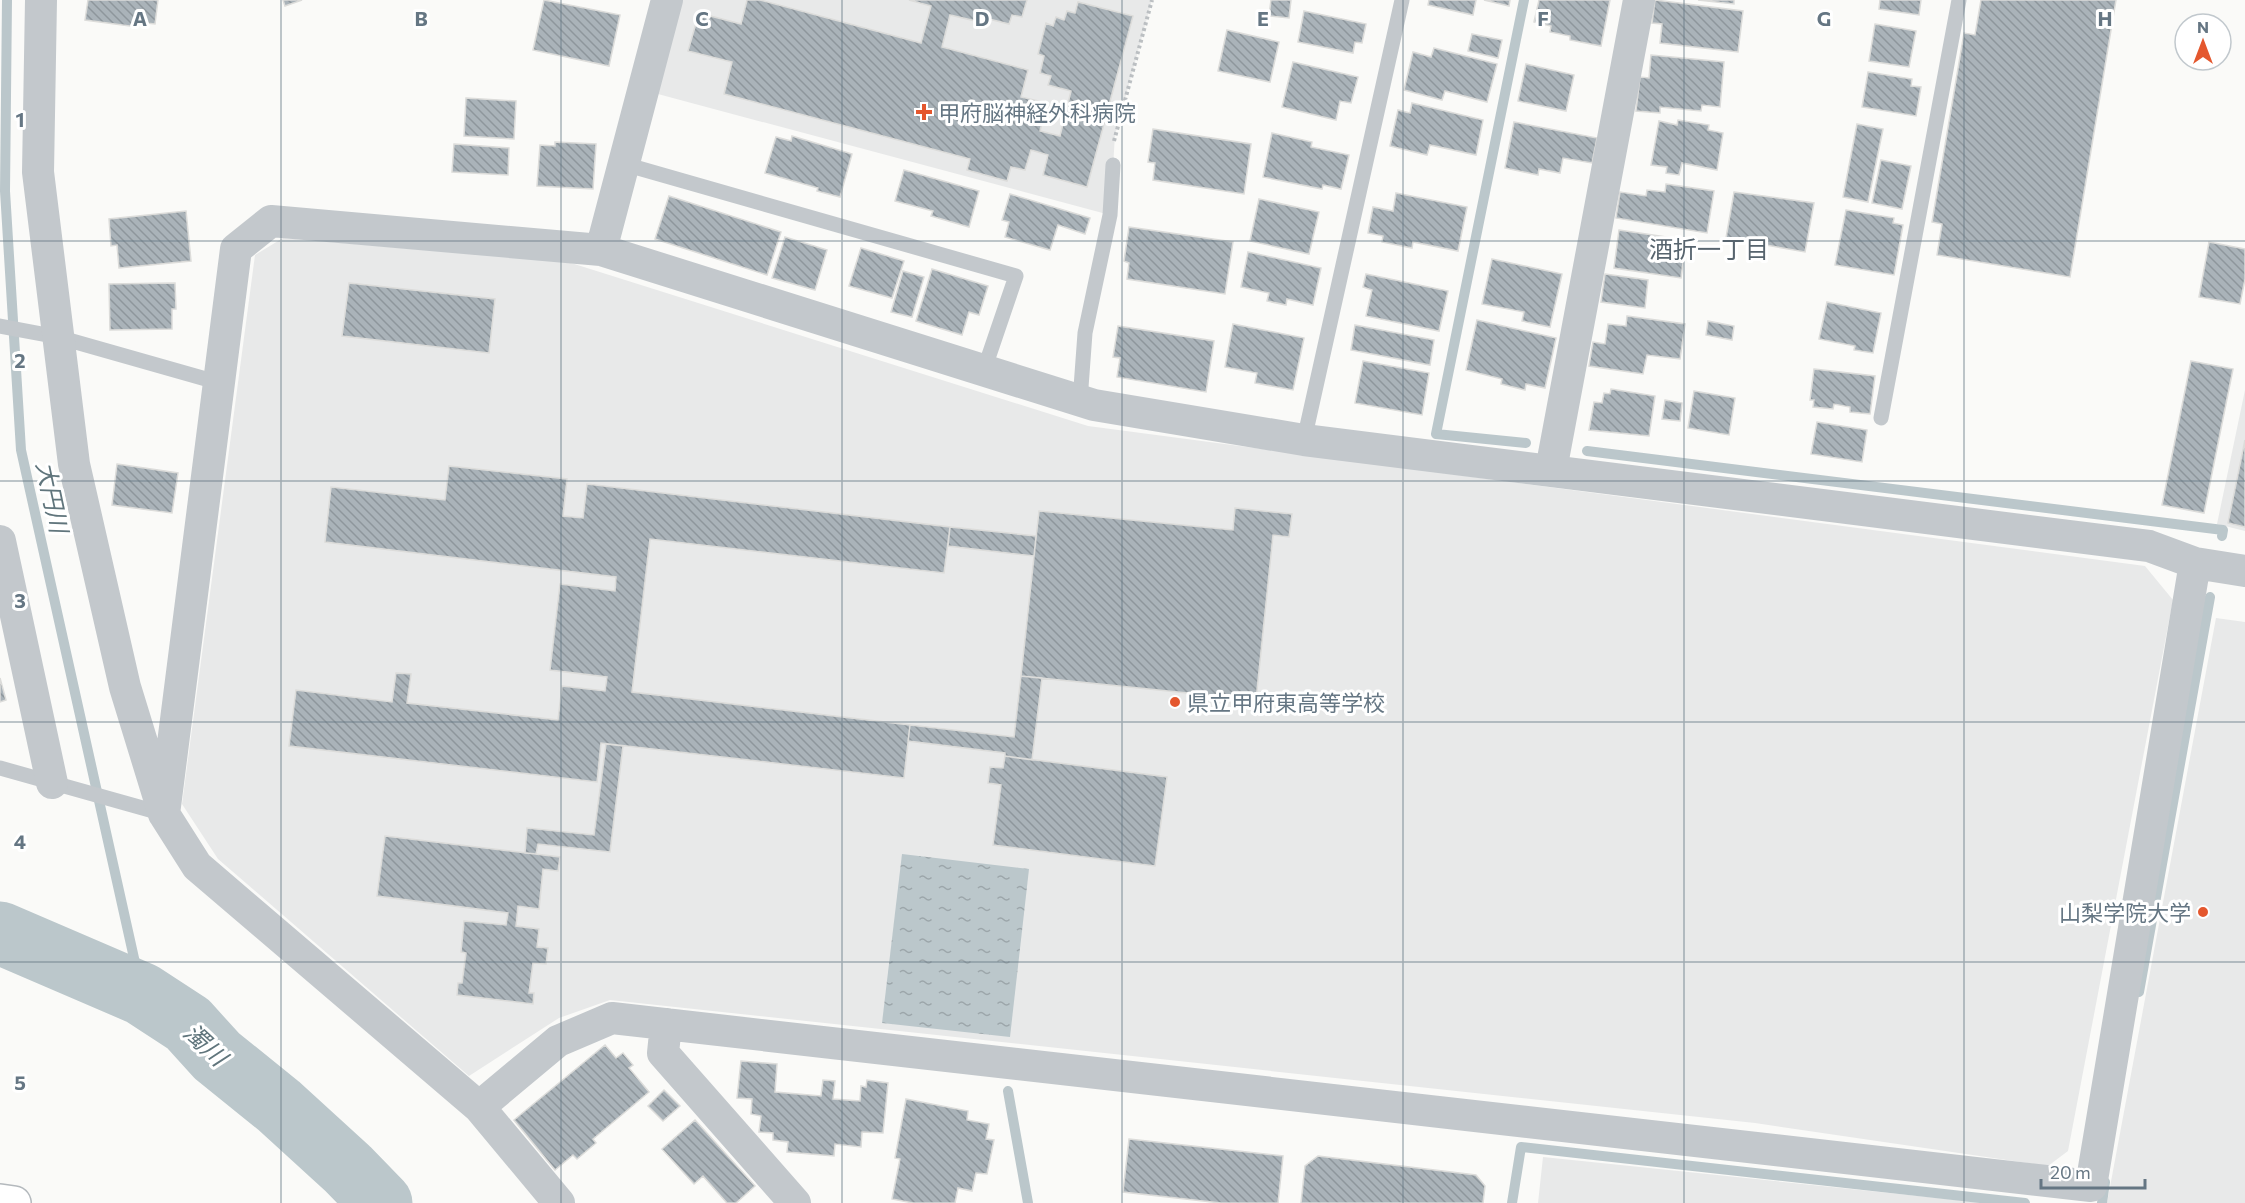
<svg xmlns="http://www.w3.org/2000/svg" width="2245" height="1203" font-family="Commissioner,'Noto Sans JP',sans-serif">
	<defs>
		<pattern id="water-ripples" width="26" height="14" patternUnits="userSpaceOnUse" patternTransform="scale(1.5)"><rect width="26" height="14" fill="#bbc7cb"/><path d="M2 4q2-2 4 0t4 0M15 11q2-2 4 0t4 0" fill="none" stroke="#9ca6aa"/></pattern>
		<pattern id="building-back-hatch" width="6" height="6" patternUnits="userSpaceOnUse" patternTransform="scale(1.5)"><rect width="6" height="6" fill="#aab3b9"/><path d="M-1 5l2 2M0 0l6 6M5-1l2 2" fill="none" stroke="#8e969c"/></pattern>
	</defs>
	<rect width="100%" height="100%" fill="#fafaf8"/>
	<path fill="#e8e9e9" d="M667,0H1152L1115,135L1110,215L643,90Z
		M283,238L568,262L1088,426L2145,566L2173,600L2068,1151L2048,1166L1755,1123L610,1000L559,1018L469,1076L218,859L182,804L255,255Z
		M2245,390V531L2217,524Z
		M2216,618L2245,622V1203H2107Z
		M1543,1157L1986,1203H1538Z"/>
	<path fill="url(#water-ripples)" d="M902,854L1029,869L1010,1037L882,1023Z"/>
	<g fill="none" stroke-linecap="round" stroke-linejoin="round">
		<path stroke="#bbc7cb" stroke-width="10" d="M7,0L5,191L21,450L142,994
			M1524,0L1436,434L1526,443
			M1587,451L2223,530L2222,536
			M2139,992L2210,597
			M1008,1091L1028,1203
			M1512,1203L1521,1147L2025,1203
			M2102,1203L2105,1182"/>
		<path stroke="#bbc7cb" stroke-width="63" d="M0,933L142,994L188,1024L217,1056L279,1106L348,1169L381,1203"/>
	</g>
	<path fill="url(#building-back-hatch)" stroke="#dcdcda" stroke-width="1.5" d="M88,0H158L155,24L137,22V27L85,20Z
		M283,0H302L285,6Z
		M544,0L620,15L609,66L533,50Z
		M747,0H760L921,43L931,6L909,0H1027L1022,17L1012,15L1009,24L981,17L980,22L950,15L942,47L1028,70L1021,97L1047,103L1040,131L1060,136L1071,91L1048,85L1051,76L1040,73L1044,56L1038,54L1046,23L1053,26L1056,17L1064,20L1067,11L1075,13L1078,2L1133,16L1087,187L1043,175L1048,155L1031,150L1025,170L1011,167L1007,181L967,170L970,159L724,94L732,62L688,51L699,13L741,24Z
		M1271,0H1291L1289,18L1269,16Z
		M1429,0H1476L1473,15L1428,5Z
		M1484,0H1510L1509,6Z
		M1539,0H1610L1601,46L1570,40V36L1550,32L1551,26L1534,22Z
		M1655,0L1743,11L1738,52L1660,43L1662,24L1652,23Z
		M1698,0H1734V4Z
		M1880,0H1921L1919,15L1879,9Z
		M1981,0H2116L2070,277L1937,255L1942,224L1932,222L1964,33L1975,35Z
		M1304,11L1366,24L1362,43L1355,42L1353,53L1298,42Z
		M1875,24L1916,31L1909,67L1869,61Z
		M1227,30L1279,42L1270,82L1218,71Z
		M1472,34L1502,40L1498,58L1468,51Z
		M1434,48L1497,64L1487,102L1445,91L1442,100L1404,90L1413,52L1431,57Z
		M1651,55L1724,62L1720,107L1702,105L1701,111L1660,107V113L1636,111L1640,77L1649,78Z
		M1293,62L1358,77L1351,103L1340,101L1336,120L1282,107Z
		M1526,64L1574,75L1566,111L1518,101Z
		M1868,72L1912,79L1911,86L1921,87L1916,116L1862,107Z
		M466,98L516,101L514,139L464,136Z
		M1412,103L1483,120L1476,155L1430,145L1427,155L1390,146L1398,110L1410,113Z
		M1678,120L1709,125L1708,130L1723,133L1717,170L1682,163L1679,175L1666,173L1667,167L1651,165L1659,121L1677,125Z
		M1514,122L1597,138L1592,163L1563,158L1560,173L1539,169L1538,175L1505,168Z
		M1857,124L1883,129L1868,202L1843,197Z
		M1153,129L1251,144L1244,194L1153,180L1155,163L1148,162Z
		M1272,133L1312,142L1311,147L1349,155L1341,189L1323,185L1322,189L1263,177Z
		M792,136L852,154L840,197L817,191L818,188L765,173L776,137L791,141Z
		M555,142L596,144L593,189L537,186L540,145L555,146Z
		M454,144L509,148L508,175L452,172Z
		M1881,160L1911,166L1902,209L1872,203Z
		M904,170L979,191L969,227L931,216L933,211L895,201Z
		M1666,184L1714,191L1707,233L1616,218L1620,192L1646,196L1647,190L1665,192Z
		M1734,192L1814,203L1805,252L1726,238Z
		M1396,193L1467,207L1458,251L1413,242L1412,248L1382,242L1383,236L1368,233L1373,207L1393,211Z
		M1010,194L1090,218L1085,234L1058,225L1050,250L1005,237L1009,222L1002,220Z
		M669,196L781,232L767,275L655,239Z
		M1259,199L1319,212L1309,254L1250,241Z
		M1846,210L1894,218L1893,223L1903,225L1894,275L1835,265Z
		M186,211L191,261L119,268L117,245L111,246L109,219Z
		M1129,227L1233,242L1225,294L1127,279L1129,263L1124,261Z
		M1619,230L1686,240L1681,278L1614,268Z
		M785,237L827,250L815,290L772,278Z
		M2209,242L2245,249V279L2240,304L2199,297Z
		M861,248L904,261L892,298L849,286Z
		M1248,252L1321,268L1313,305L1287,299L1286,305L1267,301L1269,293L1241,287Z
		M1492,259L1562,274L1550,327L1522,321L1524,312L1482,304Z
		M932,269L988,286L979,315L969,312L962,335L916,321Z
		M903,271L924,277L912,317L891,312Z
		M1366,274L1448,291L1439,331L1366,316L1372,290L1363,287Z
		M1605,274L1648,280L1645,308L1601,302Z
		M175,283L176,309H172V329L110,330L109,284Z
		M349,283L495,299L489,353L342,336Z
		M1827,302L1881,313L1873,353L1854,350L1855,346L1819,339Z
		M1627,316L1685,324L1680,359L1647,355L1643,374L1589,366L1593,342L1605,344L1608,324L1626,326Z
		M1477,320L1556,338L1545,388L1526,384L1525,390L1501,384L1502,379L1466,370Z
		M1708,321L1734,326L1732,340L1706,335Z
		M1233,324L1304,338L1293,390L1255,383L1257,373L1225,367Z
		M1355,325L1434,340L1430,365L1351,350Z
		M1118,326L1214,341L1206,392L1117,377L1120,358L1113,357Z
		M1363,361L1429,373L1422,415L1355,403Z
		M2191,361L2233,369L2204,513L2162,505Z
		M1814,369L1875,376L1870,414L1850,412V407L1834,404L1833,409L1813,407L1814,400H1810Z
		M1611,389L1655,396L1649,436L1589,430L1594,402L1602,403L1604,393L1610,394Z
		M1694,391L1735,398L1729,435L1688,428Z
		M1665,400L1682,403L1680,421L1662,419Z
		M1817,422L1867,430L1862,462L1811,454Z
		M2245,440V527L2228,523Z
		M117,464L178,473L172,513L112,505Z
		M449,466L567,479L563,516L583,518L587,484L950,527L944,573L650,539L632,692L910,725L904,778L601,743L597,782L289,746L296,690L392,702L396,673L411,674L407,703L558,720L562,686L605,691L607,677L550,670L560,584L615,591L616,577L325,542L331,487L445,500Z
		M1235,508L1292,514L1289,537L1273,535L1256,700L1021,676L1039,511L1233,530Z
		M950,527L1036,536L1034,556L948,546Z
		M1021,676L1042,678L1032,760L1005,756V753L908,741L910,725L1014,737Z
		M0,678L6,700L0,702Z
		M606,744L623,746L610,852L538,844L536,854L525,853L527,828L594,835Z
		M1005,756L1167,777L1155,866L993,845L1001,785L988,783L990,767L1003,768Z
		M385,836L560,857L558,871L543,869L539,909L518,906L516,926L539,929L537,947L548,948L546,964L533,963L529,993H534L533,1004L457,995L458,983H462L466,953L461,952L464,921L506,925L508,913L377,896Z
		M605,1045L616,1058L623,1053L633,1065L629,1068L649,1092L593,1139L596,1143L577,1159L573,1155L555,1170L514,1120Z
		M741,1061L777,1064L775,1092L821,1096L823,1080L835,1081L833,1099L860,1101L861,1086L866,1087L867,1080L888,1083L883,1133L862,1132L861,1147L835,1144L834,1156L787,1152L788,1142L773,1140V1133L759,1132L761,1116L751,1114L752,1099L737,1098Z
		M664,1090L680,1106L663,1121L648,1106Z
		M906,1099L968,1111L967,1120L989,1124L986,1139L994,1140L987,1174L976,1173L972,1191L958,1188L955,1203H913L892,1199L900,1159L895,1158Z
		M695,1120L755,1186L736,1203H727L703,1176L694,1184L662,1149Z
		M1129,1139L1283,1156L1278,1203H1221L1123,1192Z
		M1318,1156L1476,1175L1485,1186L1483,1203H1301L1305,1166Z"/>
	<g fill="none" stroke-linecap="round" stroke-linejoin="round">
		<g stroke="#b4b9bd" stroke-width="36">
			<path id="trunk" d="M0,1201L14,1203"/>
		</g>
		<path stroke="#bbbfc2" stroke-width="4" stroke-dasharray="3 3" stroke-linecap="butt" d="M1114,141L1152,0"/>
		<path stroke="#c3c8cc" stroke-width="15" d="M624,164L1016,276L984,370
			M0,326L58,337L220,383
			M1080,401L1085,333L1110,215L1113,165
			M1881,418L1959,0
			M1304,440L1402,0
			M0,768L164,814"/>
		<path stroke="#c3c8cc" stroke-width="32" d="M41,0L38,172L74,464L125,687L164,814L197,866L479,1107L559,1203
			M601,250L667,0
			M1551,470L1639,0
			M0,541L52,783
			M164,814L236,249L271,221L601,250L1094,405L1304,440L2149,546L2195,563L2245,571
			M666,1024L663,1053L795,1203
			M479,1107L558,1041L612,1018L2091,1186L2195,563"/>
		<use href="#trunk" stroke="#fff" stroke-width="33"/>
	</g>
	<path fill="none" stroke="#657683" stroke-width="1.5" stroke-opacity="0.55" d="M281,0V1203M561,0V1203M842,0V1203M1122,0V1203M1403,0V1203M1684,0V1203M1964,0V1203M0,241H2245M0,481H2245M0,722H2245M0,962H2245"/>
	<g fill="#e4572e" stroke="#fff" stroke-width="2">
		<path d="M921 103h6v6h6v6h-6v6h-6v-6h-6v-6h6z"/>
		<circle cx="1175" cy="702" r="6"/>
		<circle cx="2203" cy="912" r="6"/>
	</g>
	<g text-anchor="middle" dominant-baseline="central" stroke-width="6" stroke-linejoin="round" paint-order="stroke">
		<g font-size="22" fill="#657683" stroke="#fff" text-anchor="start">
			<text x="938" y="112">甲府脳神経外科病院</text>
			<text x="1187" y="702">県立甲府東高等学校</text>
			<text x="2191" y="912" text-anchor="end">山梨学院大学</text>
		</g>
		<g font-size="24" fill="#57646e" stroke="#fff">
			<text x="1709" y="248">酒折一丁目</text>
		</g>
		<g font-size="24" font-style="italic" fill="#60757c" stroke="#fff">
			<text transform="translate(53 497) rotate(78)">大円川</text>
			<text transform="translate(206 1044) rotate(43)">濁川</text>
		</g>
	</g>
	<g font-size="20" text-anchor="middle" font-weight="bold" fill="#657683" stroke="#fff" stroke-width="6" stroke-linejoin="round" paint-order="stroke">
		<text x="140" y="26">A</text>
		<text x="421" y="26">B</text>
		<text x="702" y="26">C</text>
		<text x="982" y="26">D</text>
		<text x="1263" y="26">E</text>
		<text x="1543" y="26">F</text>
		<text x="1824" y="26">G</text>
		<text x="2105" y="26">H</text>
		<text x="20" y="127">1</text>
		<text x="20" y="368">2</text>
		<text x="20" y="608">3</text>
		<text x="20" y="849">4</text>
		<text x="20" y="1090">5</text>
	</g>
	<g transform="translate(2203 42)"><circle r="28" fill="#ffffff" stroke="#c1c8cd" stroke-width="1.5"/>
	<path d="M0-4.5L10 22L0 15L-10 22Z" fill="#e4572e"/>
	<text y="-9" font-size="16" font-weight="bold" text-anchor="middle" fill="#657683">N</text>
	</g>
	<path d="M2041 1179v9h104v-9" fill="none" stroke="#657683" stroke-width="3"/>
	<text x="2050" y="1179" font-size="18" fill="#657683" stroke="#ffffff" stroke-width="4.5" paint-order="stroke">20 m</text>
</svg>
